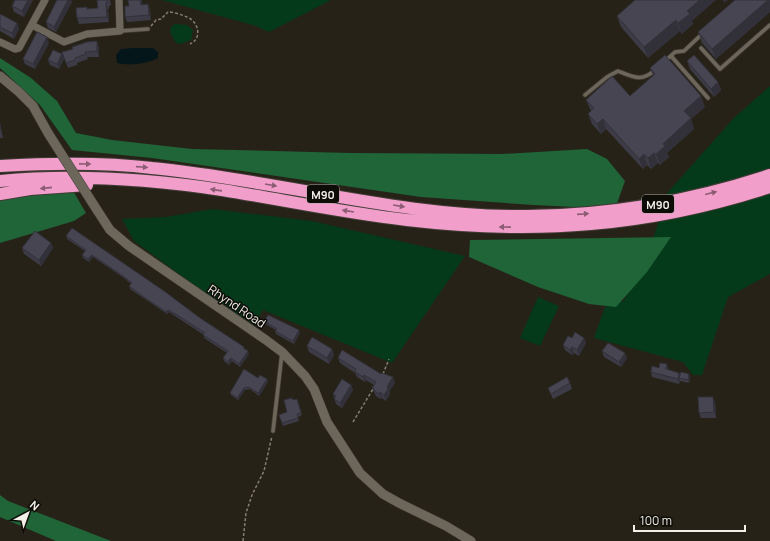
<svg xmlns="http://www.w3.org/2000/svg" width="770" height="541" font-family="Manrope,sans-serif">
	<rect width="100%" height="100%" fill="#272218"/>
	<path fill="#043a1a" d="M162,0H331L269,32L256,26Z
		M175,24L187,25L193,30L191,40L181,44L176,43L170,32L171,27Z
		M770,86V274L728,297L702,375H693L683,362L594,338L605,307L624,301L653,239L668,192L734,118Z
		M212,209L312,221L465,256L392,363L263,310L254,325L190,282L134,241L122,219L166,217Z
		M538,297L559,306L540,346L520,338Z"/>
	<path fill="#1f6537" d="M0,58L31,78L57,101L76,133L112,140L192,149L351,153L502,154L587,149L607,159L625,181L615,209L534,205L421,197L152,158L72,150L40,105L0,68Z
		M72,189L86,213L74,221L0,243V200Z
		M671,237L647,272L616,307L589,304L538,287L469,257L470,240Z
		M0,495L8,501L111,541H56L0,517Z"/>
	<path fill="#05161b" d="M133,48H153L158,52V58C147,64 129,66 117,63L116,55L121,49Z"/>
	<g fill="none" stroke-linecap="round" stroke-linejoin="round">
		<g stroke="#413d36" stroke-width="5">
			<path id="service" d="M120,31L148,29
				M701,48L720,69L770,25
				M671,56L708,98
				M664,62L675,52L684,51L702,34
				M585,95L607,77L618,71C633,77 641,82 654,71
				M273,431L282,353"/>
		</g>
		<g stroke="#413d36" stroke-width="8">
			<path id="minor" d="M32,25L64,42L87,34L120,31L119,0
				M0,42L15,49L19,48L45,0"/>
		</g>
		<g stroke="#413d36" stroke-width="10">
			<path id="tertiary" d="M0,76L19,92L33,106L48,133
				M97,210L110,230L129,246L266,340L282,352L305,376L314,389L327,422L360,473L383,494L399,503L446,526L471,541"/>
		</g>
		<g stroke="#413d36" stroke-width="14">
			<path id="motorway" d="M0,166C51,163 102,162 152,168C277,180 403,218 528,216C611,215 692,201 770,175
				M0,181C74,174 149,179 222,190C284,200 345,213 407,220C535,235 647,227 770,187
				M0,194L30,189L87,185"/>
		</g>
		<path stroke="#827e76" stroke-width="1.5" stroke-dasharray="3 2" stroke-linecap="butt" d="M151,26L156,20L161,19L168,12C174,12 187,16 192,20C200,27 200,40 190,44
			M383,374L389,359
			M353,422L373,389
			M243,541L246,513L252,495L264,471L272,436"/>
		<use href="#service" stroke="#6d675b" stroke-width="3.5"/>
		<use href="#minor" stroke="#6d675b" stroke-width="7"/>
		<use href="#tertiary" stroke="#6d675b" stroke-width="9"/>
		<use href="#motorway" stroke="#f29ecb" stroke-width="12"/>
		<g stroke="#413d36" stroke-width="10" stroke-linecap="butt">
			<path id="tertiary-bridge" d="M48,133L97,210"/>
		</g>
		<use href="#tertiary-bridge" stroke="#6d675b" stroke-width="9"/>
	</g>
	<path fill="#3d3b46" d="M15,0H33L24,17L14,12L12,6Z
		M57,0H71L72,2L56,32L48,28L46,22Z
		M97,0H110L111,5L109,6V9H108L109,22L79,24L77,18L87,9L98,8Z
		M128,0H142V5L148,4L150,10L151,20L127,22L125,17L129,6Z
		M770,0V12L716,59L702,43L698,32Z
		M0,14L17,23L19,29L14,39L0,31Z
		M617,16L692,21L693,24L682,34L680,31L648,58L621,27Z
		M49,43L35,69L25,64L23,59Z
		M99,47V57H87L88,59L77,63V65L68,68L62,52Z
		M62,54L64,59L59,69L50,65L48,60Z
		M687,61L718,82L721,90L714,97L690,69Z
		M650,68L705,107L691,119L694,129L667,153L669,157L660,165L658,163L651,169L647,165L643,169L606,129L601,134L592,124L588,114L591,111L586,100L630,96L653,76Z
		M0,123L3,138H0Z
		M66,236L200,318L244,347L245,349L249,354L240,367L232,361L229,365L224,361L223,358L227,353L204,338V335L178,318L169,312L167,314L145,299L130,289L129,286L131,284L124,278L93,257L89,262L83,258L82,255L85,251L67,239Z
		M51,243L53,248L41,266L24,254L22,248Z
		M264,321L300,333L294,344L276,334L275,331L276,330L265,324Z
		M572,338H584L586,343L579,356L574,353L572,355L565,350L563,345Z
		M307,346L332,349L334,355L329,364L309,352Z
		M602,351L625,353L627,358L621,367L604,357Z
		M338,358L395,383L390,390V394L386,401L382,398L381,399L376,396L372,388L374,385L366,380L365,382L357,377L355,373L340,363Z
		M659,368L669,369V370L679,373L680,375L690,377L689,383L680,381L679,384L652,377L651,372Z
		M258,378L267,379L268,382L259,396L250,389L245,390L238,400L231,395L230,393Z
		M570,383L572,389L553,399L548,388Z
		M351,385L353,390L342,408L336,404L333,394Z
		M297,399L302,415L298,417L299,421L283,426L279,415L287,412L293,400Z
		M715,402L716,418H701L699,413Z"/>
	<path fill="#323039" d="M28,0H33L24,17L22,11Z
		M68,0H71L72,2L56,32L54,27Z
		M140,0H142L143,10L141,5Z
		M700,0H716L692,21L693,24L682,34L678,23L687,11Z
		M723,0H728L724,3Z
		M768,0H770V12L716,59L712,49Z
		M106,3L108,9L109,22L107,17Z
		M148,4L150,10L151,20L149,15Z
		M676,20L680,31L648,58L644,47Z
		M17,23L19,29L14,39L12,33Z
		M47,37L49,43L35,69L33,64Z
		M97,41L99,47V57L97,51Z
		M62,54L64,59L59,69L57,64Z
		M718,82L721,90L714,97L711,89Z
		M701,96L705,107L691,119L694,129L667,153L669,157L660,165L656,154L684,111Z
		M603,119L606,129L601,134L597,124Z
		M0,123L3,138L0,128Z
		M654,153L658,163L651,169L648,158Z
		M644,154L647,165L643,169L639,159Z
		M51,243L53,248L41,266L39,260Z
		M92,255L93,257L89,262L88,259Z
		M168,310L169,312L167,314L166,312Z
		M299,330L300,333L294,344L293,341Z
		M584,338L586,343L579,356L577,350Z
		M572,347L574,353L572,355L570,350Z
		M332,349L334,355L329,364L327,358Z
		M248,351L249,354L240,367L239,364Z
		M625,353L627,358L621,367L619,362Z
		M231,358L232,361L229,365L228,362Z
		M667,364L669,369L668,374L666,369Z
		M679,373L681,377L679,378L680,381L679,384L678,379Z
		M689,374L690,377L689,383L688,380Z
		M364,375L366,380L365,382L363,377Z
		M393,377L395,383L390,390V394L386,401L384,395L388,385Z
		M267,379L268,382L259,396L258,393Z
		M351,385L353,390L342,408L340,403Z
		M244,388L245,390L238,400L237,398Z
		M380,392L382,398L381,399L379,394Z
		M713,397L715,402L716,418L714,412Z"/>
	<path fill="#474551" stroke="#323039" d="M15,0H28L22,11L12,6Z
		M57,0H68L54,27L46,22Z
		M97,0H108H107V3H106L107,17L77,18L76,8L87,7V9L98,8Z
		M128,0H140L141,5L148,4L149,15L125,17V6H129Z
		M635,0H700L687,11L690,14L678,23L676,20L644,47L617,16Z
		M735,0H768L712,49L698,32Z
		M0,14L17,23L12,33L0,27Z
		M37,32L47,37L33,64L23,59Z
		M97,41V51L85,52L86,54L75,58V60L66,63L62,52L73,49L72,47L87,42Z
		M53,50L62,54L57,64L48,60Z
		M665,55L701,96L684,111L691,118L663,144L665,146L656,154L654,153L648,158L644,154L639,159L603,119L597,124L588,114L594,108L586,100L612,76L630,96L655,74L650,68Z
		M694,55L718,82L711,89L687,61Z
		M72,228L164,291L200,318L244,347L243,348L248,351L239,364L231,358L228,362L223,358L228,351L203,335L205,333L177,315L168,310L166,312L144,297L129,286L132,283L123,276L92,255L88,259L82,255L86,250L66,236Z
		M35,231L51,243L39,260L22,248Z
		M268,315L299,330L293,341L275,331L277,329L264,321Z
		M575,332L584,338L577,350L572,347L570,350L563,345L568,336L572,338Z
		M312,337L332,349L327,358L307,346Z
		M608,343L625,353L619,362L602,351Z
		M342,350L381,374L382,373L393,377L388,385L387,388L388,389L384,395L380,392L379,394L374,390V389L372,388L376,382L364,375L363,377L355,372L356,369L338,358Z
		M660,363L667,364L666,369L679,373L678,379L651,372L652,366L659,368Z
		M244,369L258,378L260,375L267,379L258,393L249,387L244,388L237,398L230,393Z
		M681,372L689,374L688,380L679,378Z
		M567,377L570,383L551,394L548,388Z
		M342,379L351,385L340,403L334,399L336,396L333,394Z
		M698,397H713L714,412L699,413Z
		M292,398L293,400L297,399L301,413L297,414L298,418L282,423L279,415L287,412L284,400Z"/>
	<defs><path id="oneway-solid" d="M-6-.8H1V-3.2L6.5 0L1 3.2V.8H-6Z"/></defs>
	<g fill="#8b5c73">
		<use href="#oneway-solid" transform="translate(85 164) rotate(1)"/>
		<use href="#oneway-solid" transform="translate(142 167) rotate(4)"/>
		<use href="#oneway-solid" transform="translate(271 185) rotate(10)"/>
		<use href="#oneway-solid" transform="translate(46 188) rotate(174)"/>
		<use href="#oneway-solid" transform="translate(216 190) rotate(-172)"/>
		<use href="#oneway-solid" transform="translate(711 193) rotate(-14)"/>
		<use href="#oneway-solid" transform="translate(399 206) rotate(9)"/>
		<use href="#oneway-solid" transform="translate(348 211) rotate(-171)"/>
		<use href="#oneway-solid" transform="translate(583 214) rotate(-4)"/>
		<use href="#oneway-solid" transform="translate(505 227) rotate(-179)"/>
	</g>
	<g text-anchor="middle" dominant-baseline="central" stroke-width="3" stroke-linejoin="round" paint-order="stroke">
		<g fill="#0e0c07" stroke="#aeaca5" stroke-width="1">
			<rect x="307" y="185" width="32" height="18" rx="3"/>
			<rect x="642" y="195" width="32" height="18" rx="3"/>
		</g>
		<g font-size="11" font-weight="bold" fill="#f3f0e9">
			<text x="323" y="194">M90</text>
			<text x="658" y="204">M90</text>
		</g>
		<g font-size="12" fill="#f3f0e9" stroke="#0e0c07">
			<text transform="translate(237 306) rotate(34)">Rhynd Road</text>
		</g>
	</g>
	<g transform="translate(28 513) rotate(41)" stroke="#0e0c07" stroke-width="3" paint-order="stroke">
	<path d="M0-3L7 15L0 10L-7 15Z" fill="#f3f0e9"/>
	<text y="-6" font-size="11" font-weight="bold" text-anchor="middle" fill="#f3f0e9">N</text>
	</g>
	<path d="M634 525v6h111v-6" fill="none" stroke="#f3f0e9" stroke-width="2"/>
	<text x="640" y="525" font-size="12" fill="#f3f0e9" stroke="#0e0c07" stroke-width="3" paint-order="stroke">100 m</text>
</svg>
